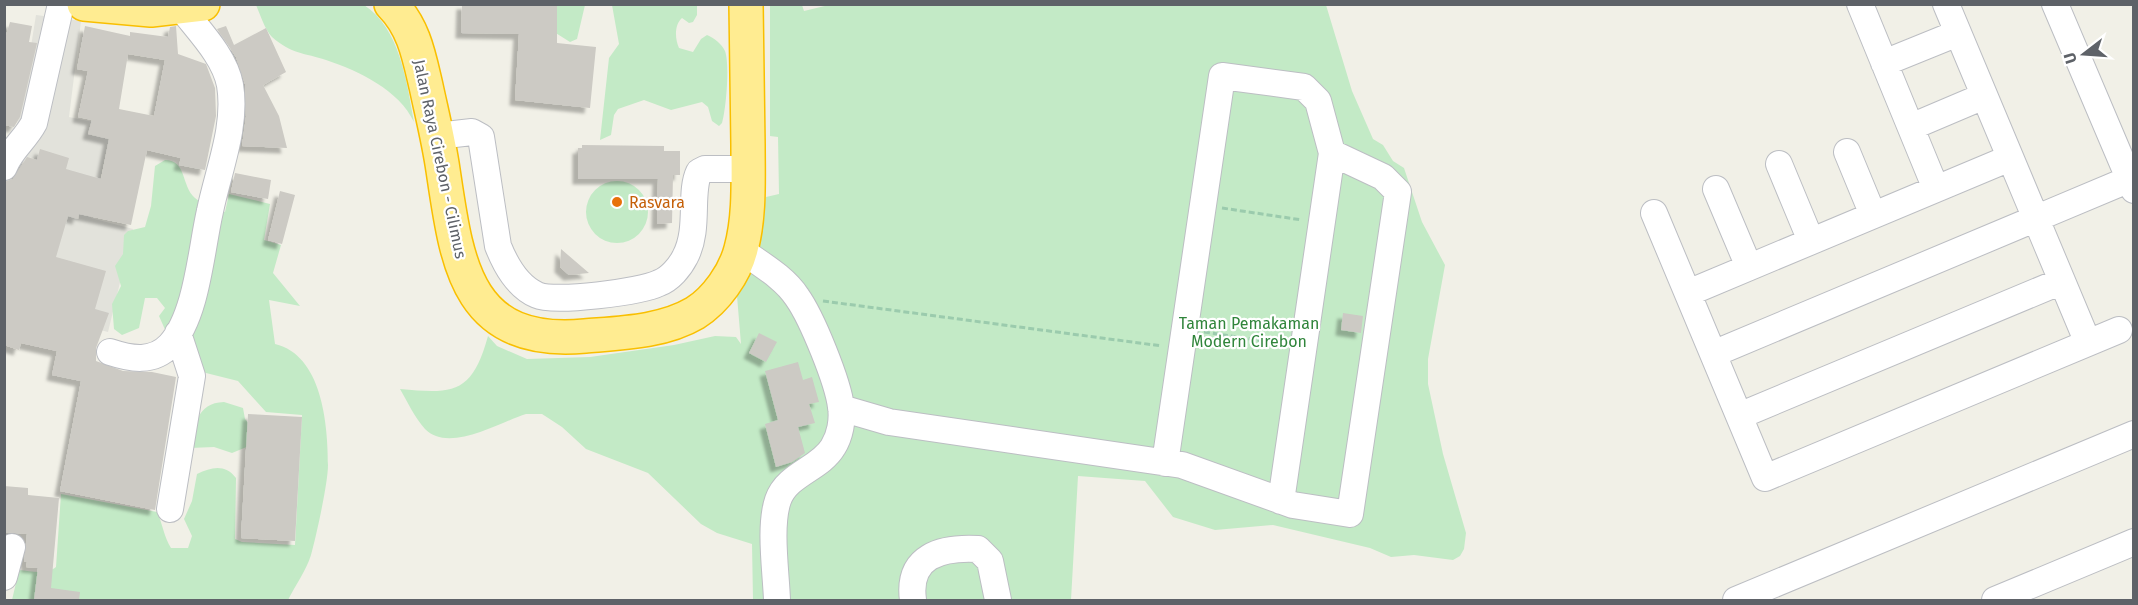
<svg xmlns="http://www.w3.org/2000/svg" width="2138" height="605" font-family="'Fira Sans',sans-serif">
	<defs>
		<filter id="shadow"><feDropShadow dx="-5.5" dy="5.5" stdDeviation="1.5" flood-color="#0004"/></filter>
	</defs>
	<rect width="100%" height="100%" fill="#f1f0e7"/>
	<path fill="#e2e2db" d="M36,15L81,21L69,117L113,126L91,218L133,229L108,332L5,305V160L20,115Z"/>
	<path fill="#c3eac6" d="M833,4L1326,5L1352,91L1373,139L1383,145L1393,161L1404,168L1422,222L1445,265L1428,359V384L1443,454L1466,533L1464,549L1460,556L1453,560L1414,555L1391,557L1370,548L1273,525L1215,530L1173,517L1145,481L1078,476L1071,600H753L752,544L717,533L701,524L648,473L586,449L562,427L542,414H526C502,421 449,454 425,429C415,418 407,401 400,389C454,394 472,394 488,336L497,346L527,359L590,357L674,345L715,336L736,337L741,344L737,296L756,254L766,197L779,194L778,137L770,136V5H802L804,11Z
		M256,5H364C400,28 407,83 414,122C399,90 359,71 326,60C305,53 291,54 272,37C265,30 260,14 256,5Z
		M557,5H585L577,39L570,42L551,30Z
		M612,5H697V15L693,22L689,23L682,18C674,25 675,39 679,48L693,52L701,39L707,35C714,38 722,44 725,51C730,64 726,110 722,123L719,126L712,121L708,107L702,102L671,110L644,100L618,109L614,115L611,135L600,140L609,58L619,44Z
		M165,160C187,160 181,186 195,198C202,204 216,208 225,212L229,194L270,204L264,240L281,245L273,273L300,306L269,300L275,344C322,355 328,424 328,465C328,483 316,537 311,555C306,571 295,586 288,600H12L19,570C31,571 47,575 56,567L61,494L157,512C163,525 164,537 171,548H188L192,536L184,519L192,501L197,474C212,467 225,464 236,478L235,539L242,542L295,545L302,415L266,412L238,381L202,372L167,334L159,316L165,308L157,298H145L139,328L122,335L114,329L112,304L121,286L115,266L123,254L124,235L128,231L145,227L151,206L155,166Z
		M586 212a31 31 0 1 1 62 0a31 31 0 1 1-62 0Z
		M224,402L243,408L245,419L250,425L249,446L232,453L214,447L190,448C195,426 196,403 224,402Z"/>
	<path fill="#cccac4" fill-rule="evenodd" filter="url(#shadow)" d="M462,4H557V43L596,47L590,108L515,100L519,34L461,33Z
		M10,22L32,26L29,42L37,43L20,117L14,127L4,125V42Z
		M85,26L130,36V32L168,37L170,27L176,26L178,54L206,64L215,88L216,116L205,170L179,165L181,158L147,150L131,225L79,214L78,219L68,216L56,257L106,271L95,309L109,313L96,348V361L123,371L152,372L176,377L155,510L60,491L81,381L52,375L57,351L21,343L19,350L4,345V182L13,179L27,157L37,160L40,149L69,158L66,169L101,179L109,139L88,134L92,120L78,117L88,71L77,69ZM128,54L165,60L154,116L119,109Z
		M226,26L234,45L266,28L286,72L263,85L279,116L287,148L242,146L246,117L245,84L236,57L217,29Z
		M582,145L664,146V151H680V175H673L672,223L657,224L658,179H578V148H582Z
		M235,173L271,180L268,199L231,192Z
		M280,191L295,195L282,244L268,240Z
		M561,249L589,273L569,275L560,267Z
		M1343,313L1363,316L1361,333L1341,330Z
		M759,333L777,342L766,362L749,353Z
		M798,362L803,380L812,377L819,402L809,404L815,423L798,427L805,453L792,462L776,467L765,424L778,420L765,371Z
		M248,414L302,417L295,541L241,538Z
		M4,486L28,488V495L59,498L51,588L80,592L79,600H34L38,568L26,567L27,562H24L27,534L4,532Z"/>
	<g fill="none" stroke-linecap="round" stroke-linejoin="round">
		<g stroke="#bcbec3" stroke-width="28">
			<path id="minor" d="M1860,4L1936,189
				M1946,4L2088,343
				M2055,4L2134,190
				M1884,63L1958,33
				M1911,127L1984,96
				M437,136L472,132L481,137L498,246C506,266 517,286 537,295C554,303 641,292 659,283C670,279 680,267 685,257C700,229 689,193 699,172L705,169H748
				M1847,152L1873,215
				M1779,164L1811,241
				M4,167C11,149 25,140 34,123L61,4
				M1716,189L1749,267
				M1654,213L1765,478L2119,330
				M741,250C760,264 784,277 797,297C812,318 838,382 841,407C843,420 840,436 833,447C820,469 787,474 778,500C769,526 776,572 777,600
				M1688,293L2010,158
				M110,352C131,359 153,363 170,345C197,316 201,250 210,211C218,171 237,127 230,85C225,57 199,31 182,9
				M1713,354L2118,184L2134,180
				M841,408L889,422L1182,465L1293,505L1350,514L1398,192L1383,177L1332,153
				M1739,416L2062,281
				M1165,463L1222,76L1304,87L1318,101L1332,153L1281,501
				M170,509L192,376L178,333
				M4,577L12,547
				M913,600C907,556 941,547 978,549L990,561L998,600
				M1736,600L2134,434
				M1995,600L2134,542"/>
		</g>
		<g stroke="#f9bf00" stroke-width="36">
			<path id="highway" d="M84,4L151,10L203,4
				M391,4C414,27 419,56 426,86C432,114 439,142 443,170C457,264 466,347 585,336C621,333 663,332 695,313C716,300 735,273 741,249C750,216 748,179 748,145C747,98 747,51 746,4"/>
		</g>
		<path stroke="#9bcbad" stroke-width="3" stroke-dasharray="6 3" stroke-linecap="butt" d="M1222,208L1302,220
			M823,301L1162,346
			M1204,332L1284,344"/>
		<use href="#minor" stroke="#fff" stroke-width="26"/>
		<use href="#highway" stroke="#ffec91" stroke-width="33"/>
	</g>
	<circle fill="#e8710a" stroke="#fff" stroke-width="2" cx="617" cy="202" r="6"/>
	<g text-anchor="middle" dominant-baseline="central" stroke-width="4.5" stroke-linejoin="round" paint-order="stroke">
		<g font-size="16" fill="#5e6268" stroke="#fff">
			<text transform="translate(440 159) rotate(78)">Jalan Raya Cirebon - Cilimus</text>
		</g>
		<g font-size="16" fill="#c56008" stroke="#fff" text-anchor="start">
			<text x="629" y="202">Rasvara</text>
		</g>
		<g font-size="16" fill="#30853b" stroke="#fff">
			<text x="1249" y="323">Taman Pemakaman<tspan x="1249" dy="18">Modern Cirebon</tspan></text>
		</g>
	</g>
	<rect width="2138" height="605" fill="none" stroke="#5e6268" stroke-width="12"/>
	<g transform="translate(2084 54) rotate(253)" stroke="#ffffff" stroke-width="4.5" paint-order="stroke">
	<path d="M0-4.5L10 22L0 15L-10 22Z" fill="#5e6268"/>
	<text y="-9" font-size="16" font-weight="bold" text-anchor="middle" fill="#5e6268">U</text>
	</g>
</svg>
